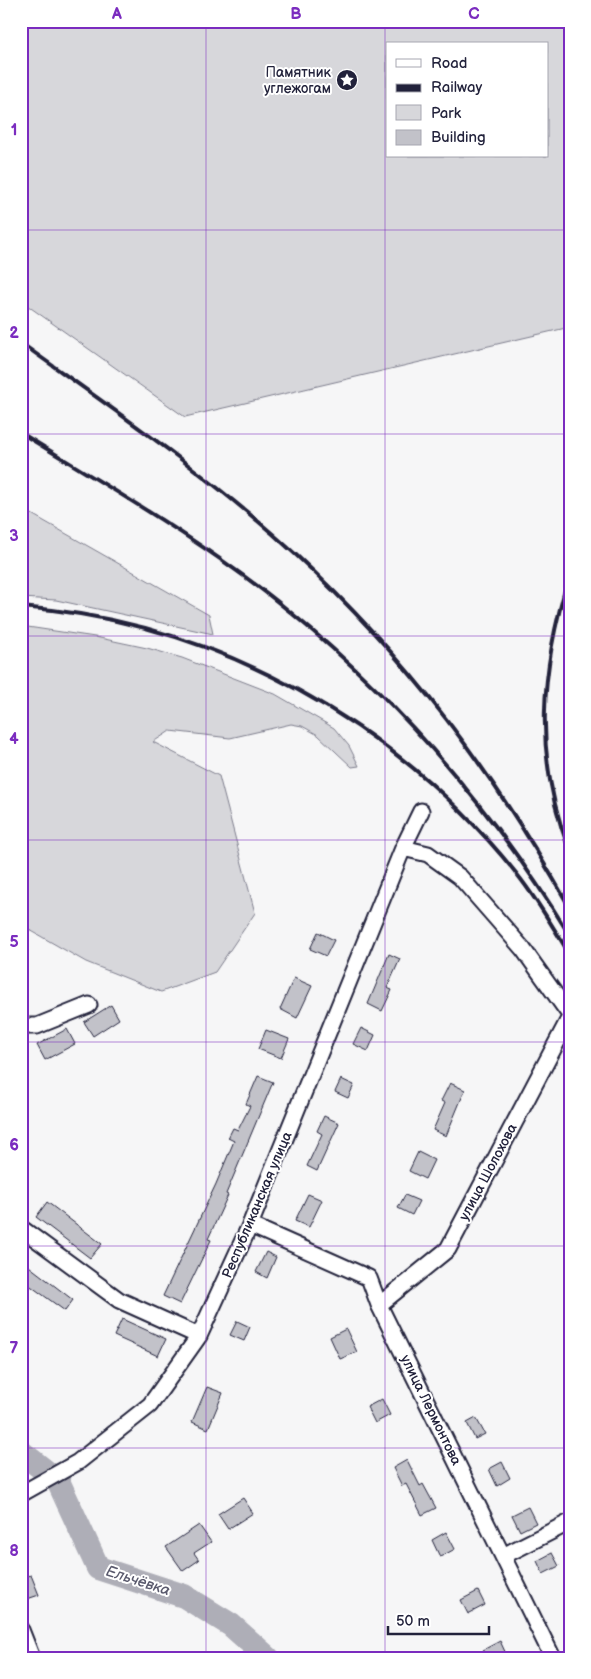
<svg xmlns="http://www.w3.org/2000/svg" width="591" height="1679" font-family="'Balsamiq Sans',sans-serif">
	<rect width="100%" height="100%" fill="#f6f6f7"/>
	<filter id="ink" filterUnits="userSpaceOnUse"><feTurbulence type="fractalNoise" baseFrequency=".02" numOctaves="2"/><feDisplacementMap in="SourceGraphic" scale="10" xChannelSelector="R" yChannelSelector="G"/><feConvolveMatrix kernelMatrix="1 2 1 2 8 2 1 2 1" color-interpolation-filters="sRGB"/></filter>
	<g filter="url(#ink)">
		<path fill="#d7d7db" stroke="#7c7c8b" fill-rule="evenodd" d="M21,21H570V327L185,417L21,301ZM387,44H547V156H387Z
			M21,508L209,615L213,634L56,600L21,598Z
			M21,626L95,637L147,648L182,658L275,694L334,728L349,746L359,766L352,767L318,735L302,726L291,724L230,738L170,731L153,742L219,776L255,913L215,972L161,992L86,962L21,925Z"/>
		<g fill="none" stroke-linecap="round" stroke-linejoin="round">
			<path stroke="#aeaeb7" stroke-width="24" d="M21,1452L58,1481L98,1568L184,1596L231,1625L268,1658"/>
		</g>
		<path fill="#c2c2c9" stroke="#22223b" d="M318,932L334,940L326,956L310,949Z
			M389,954L400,959L387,988L392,990L382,1011L368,1004Z
			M294,978L312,986L297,1018L280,1009Z
			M111,1005L119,1019L93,1036L84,1022Z
			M361,1028L375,1035L368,1051L353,1044Z
			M67,1029L75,1044L45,1060L37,1045Z
			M266,1030L289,1039L281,1058L258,1049Z
			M258,1076L273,1082L226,1194L228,1195L208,1239L211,1240L180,1304L163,1296L216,1184L234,1141L228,1138L233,1128L238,1130L250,1106L246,1104Z
			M341,1079L354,1085L348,1098L335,1092Z
			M450,1083L465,1090L446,1136L433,1130L445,1103L441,1101Z
			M324,1116L339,1123L317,1171L307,1166L322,1134L317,1131Z
			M418,1152L434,1160L425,1179L409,1171Z
			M308,1194L322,1200L309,1227L295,1221Z
			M405,1195L419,1201L412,1215L398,1208Z
			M47,1202L102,1244L90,1258L36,1217Z
			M266,1252L276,1257L267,1278L256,1272Z
			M21,1260L73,1300L65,1311L21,1279Z
			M122,1319L166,1339L158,1356L114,1336Z
			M237,1321L250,1327L244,1341L230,1335Z
			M346,1329L357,1352L340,1359L330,1337Z
			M207,1387L223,1393L208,1429L192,1422Z
			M382,1399L390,1415L375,1423L367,1407Z
			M476,1418L485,1434L475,1439L467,1423Z
			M407,1460L420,1486L423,1484L436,1508L422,1515L406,1484L402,1486L393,1468Z
			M502,1462L510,1478L497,1486L489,1469Z
			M243,1498L253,1513L228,1529L218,1514Z
			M528,1507L536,1523L520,1531L512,1515Z
			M199,1525L211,1542L194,1553L199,1560L183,1571L166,1547Z
			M446,1532L455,1549L440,1557L432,1540Z
			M552,1553L559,1566L543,1574L537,1561Z
			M31,1575L39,1595L24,1600L21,1578Z
			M478,1591L485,1605L468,1614L461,1600Z
			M500,1641L508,1658H487L483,1650Z"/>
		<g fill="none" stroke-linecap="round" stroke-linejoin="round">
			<g stroke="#22223b" stroke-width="19">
				<path id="minor" d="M403,848L428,854L460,877L523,949L570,1015
					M21,1026H37L89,1005
					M250,1225L369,1278L379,1305L553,1658
					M21,1228L119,1300L199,1336
					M379,1305L448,1249L570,1017
					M21,1494L78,1462L150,1405L199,1336L250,1225L403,848L421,811
					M503,1556L570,1522
					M21,1630L32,1658"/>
			</g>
			<use href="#minor" stroke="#fff" stroke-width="15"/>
			<path stroke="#22223b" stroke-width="4" d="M21,343C114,410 209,475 294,553C409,659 494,773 570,908
				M21,433C110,488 209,545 289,611C400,702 495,813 570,936
				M570,573C540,670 533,756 570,852
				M21,607C215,621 396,723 516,873C537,899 553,927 570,955"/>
		</g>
	</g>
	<path fill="none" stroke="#7b2cbf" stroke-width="1" stroke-opacity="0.55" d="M206,21V1658M385,21V1658M21,230H570M21,434H570M21,636H570M21,840H570M21,1042H570M21,1246H570M21,1448H570"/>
	<defs>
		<g id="sight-disc" transform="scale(1.125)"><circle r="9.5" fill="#22223b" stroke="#fff"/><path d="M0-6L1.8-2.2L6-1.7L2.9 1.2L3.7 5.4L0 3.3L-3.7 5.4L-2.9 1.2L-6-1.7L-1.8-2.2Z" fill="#fff"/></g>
	</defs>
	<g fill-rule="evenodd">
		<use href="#sight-disc" x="347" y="80"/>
	</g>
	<g text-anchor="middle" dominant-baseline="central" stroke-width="4" stroke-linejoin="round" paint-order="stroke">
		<g font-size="14" fill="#22223b" stroke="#fff" text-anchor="end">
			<text x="331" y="72">Памятник<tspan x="331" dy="16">углежогам</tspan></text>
		</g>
		<g font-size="14" fill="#22223b" stroke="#fff">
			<text transform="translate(488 1172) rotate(-62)">улица Шолохова</text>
			<text transform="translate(257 1205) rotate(-67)">Республиканская улица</text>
			<text transform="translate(431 1410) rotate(64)">улица Лермонтова</text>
		</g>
		<g font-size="15" font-style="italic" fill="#5a5a6d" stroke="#fff">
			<text transform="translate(138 1581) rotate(18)">Ельчёвка</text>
		</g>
	</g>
	<rect width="591" height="1679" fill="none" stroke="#fff" stroke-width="55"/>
	<rect x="386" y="42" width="162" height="115" fill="#ffffff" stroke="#a7a7b1"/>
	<rect x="396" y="59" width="25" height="8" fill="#ffffff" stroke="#a7a7b1"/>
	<text x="431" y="68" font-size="15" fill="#22223b">Road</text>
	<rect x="396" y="84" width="25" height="8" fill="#22223b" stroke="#a7a7b1"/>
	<text x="431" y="92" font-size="15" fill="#22223b">Railway</text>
	<rect x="396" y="105" width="25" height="15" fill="#d7d7db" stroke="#a7a7b1"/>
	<text x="431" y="118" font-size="15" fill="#22223b">Park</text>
	<rect x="396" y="130" width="25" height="15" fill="#c2c2c9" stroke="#a7a7b1"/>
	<text x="431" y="142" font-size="15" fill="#22223b">Building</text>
	<path d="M388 1626v8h101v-8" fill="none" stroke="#22223b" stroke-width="2.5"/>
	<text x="396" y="1626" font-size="15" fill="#22223b" stroke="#ffffff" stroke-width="4" paint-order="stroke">50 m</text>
	<rect x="28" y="28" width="536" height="1624" fill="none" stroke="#7b2cbf" stroke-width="2"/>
	<g font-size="16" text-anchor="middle" font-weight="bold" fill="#7b2cbf">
		<text x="117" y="19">A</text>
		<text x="296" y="19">B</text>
		<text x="474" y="19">C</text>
		<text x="14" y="135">1</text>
		<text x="14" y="338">2</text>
		<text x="14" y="541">3</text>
		<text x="14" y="744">4</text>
		<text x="14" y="947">5</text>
		<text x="14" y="1150">6</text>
		<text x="14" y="1353">7</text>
		<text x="14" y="1556">8</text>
	</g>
</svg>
